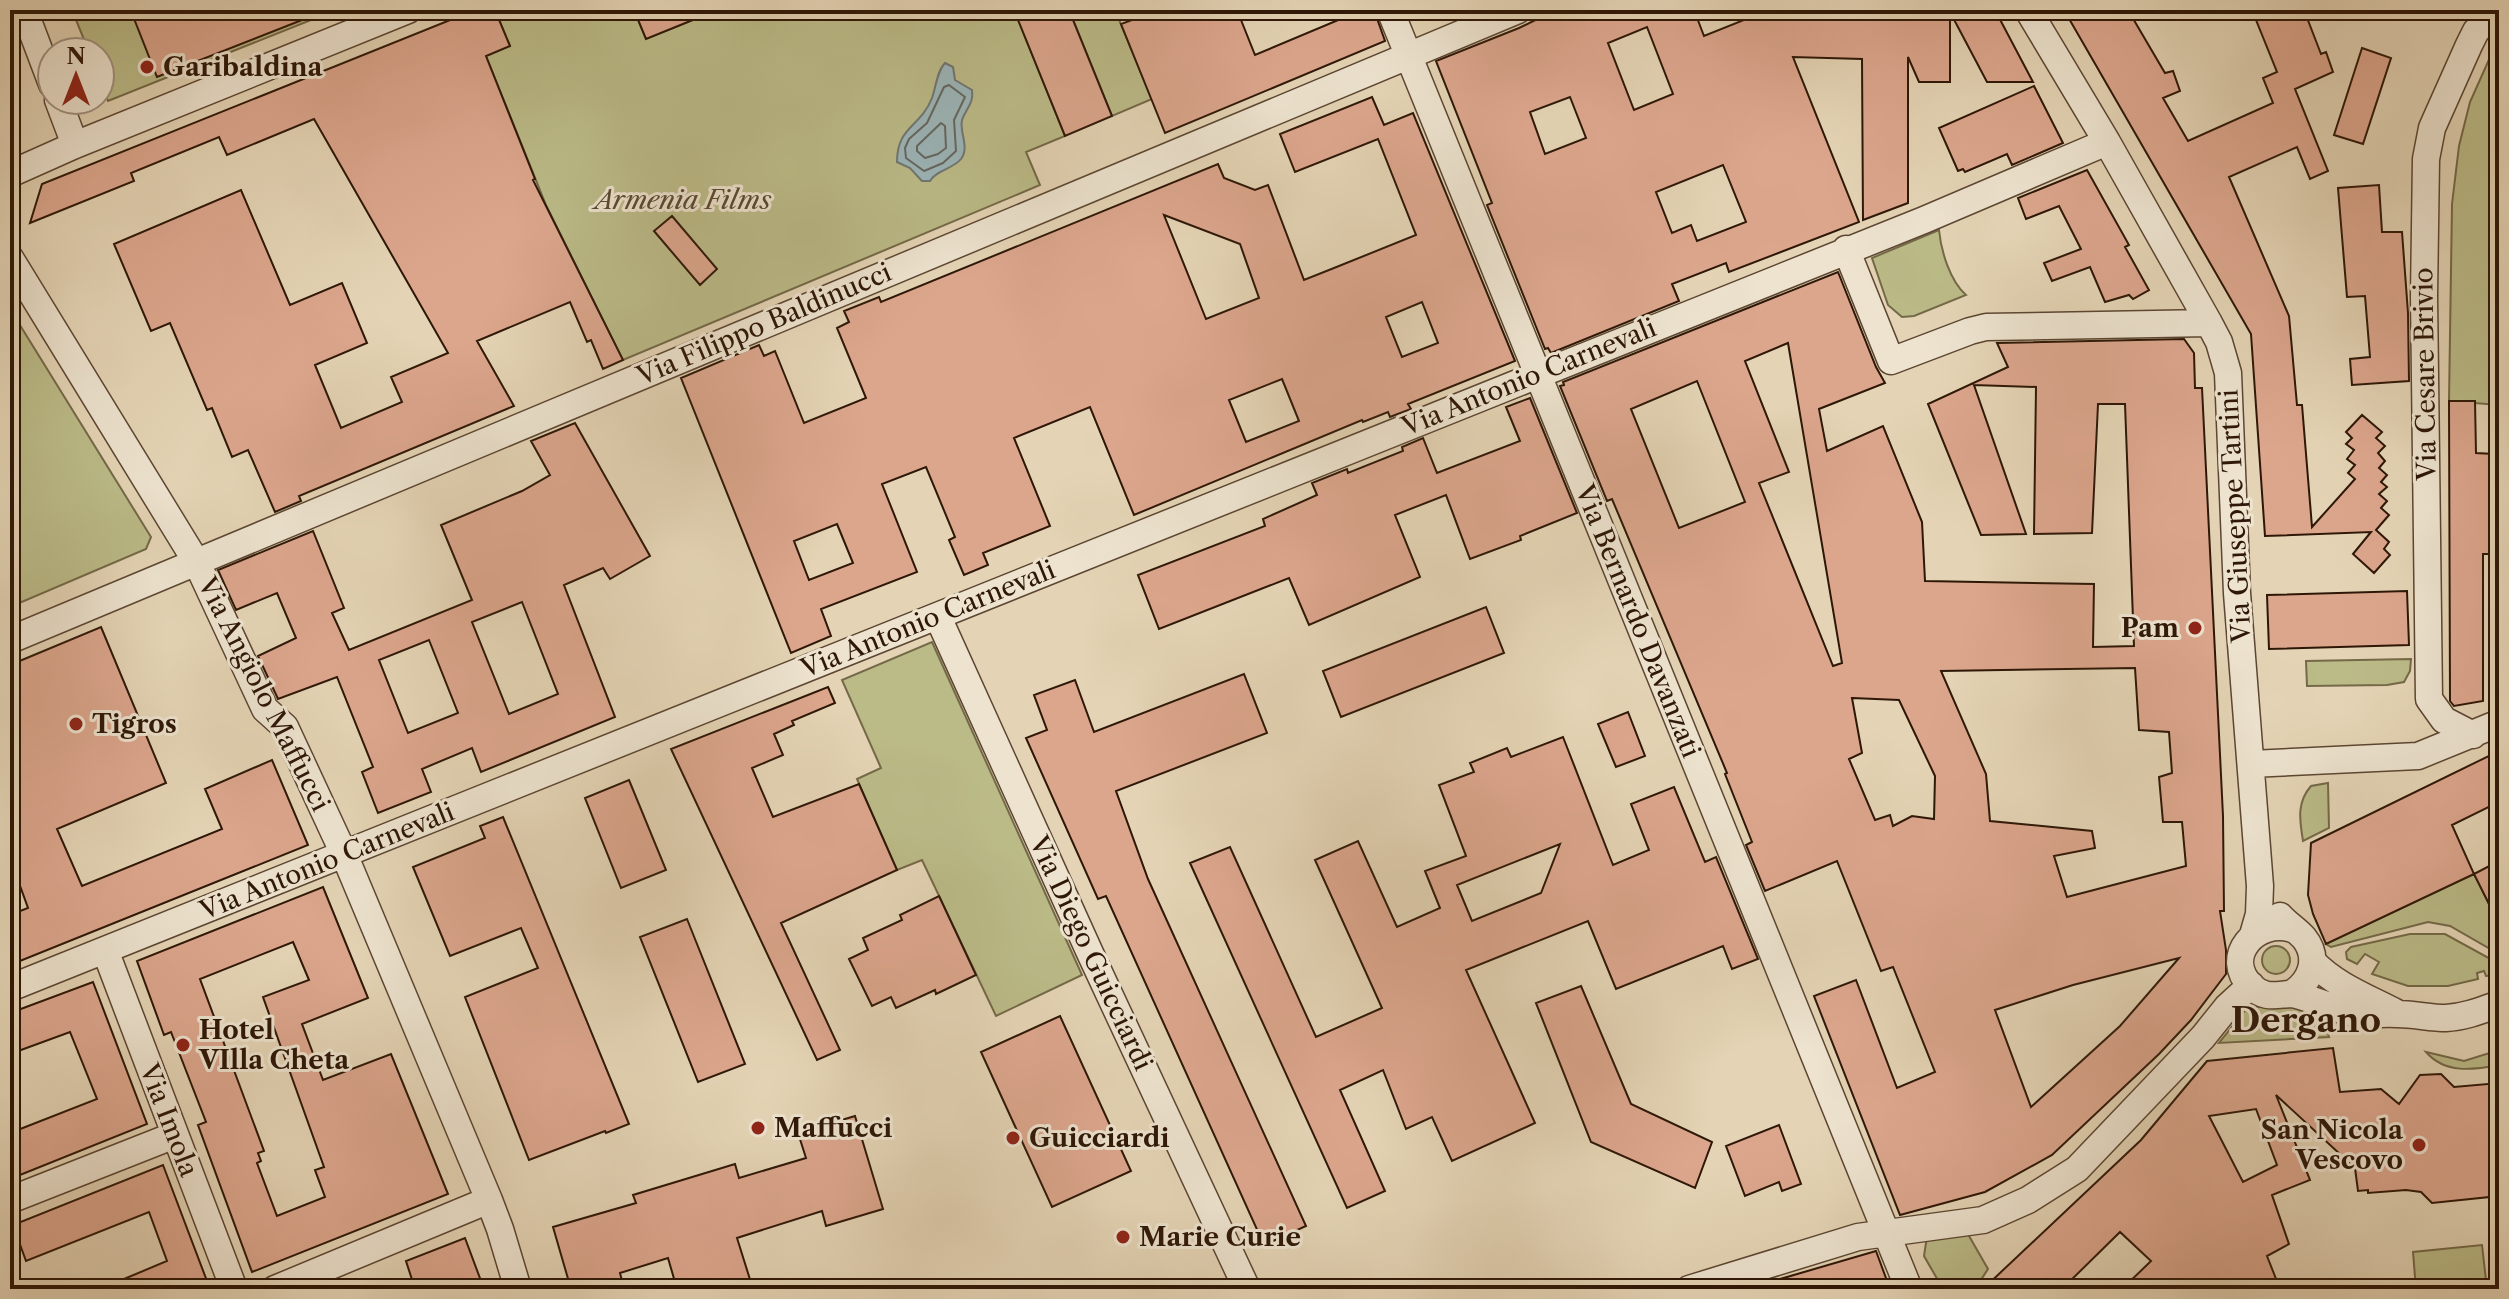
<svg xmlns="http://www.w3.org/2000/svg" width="2509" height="1299" font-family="'Libre Caslon Text',serif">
	<rect width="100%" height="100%" fill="#e4d4b5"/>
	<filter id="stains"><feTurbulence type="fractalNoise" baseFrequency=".0025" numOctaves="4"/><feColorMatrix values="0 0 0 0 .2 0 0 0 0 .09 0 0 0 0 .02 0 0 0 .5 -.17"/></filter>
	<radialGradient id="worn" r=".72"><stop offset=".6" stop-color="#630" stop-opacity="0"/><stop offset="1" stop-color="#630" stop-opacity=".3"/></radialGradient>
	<path fill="#bb8" stroke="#746948" stroke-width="2" d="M72,10H336L108,101L100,82V52H89Z
		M495,10H634L646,39L717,10H1014L1065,136L1026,152L1040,185L623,360L546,205L486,56L510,46Z
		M1069,10H1115L1152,99L1112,116Z
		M2499,42V405L2449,401L2452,204L2459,146L2470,102L2495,46Z
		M1939,230C1941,251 1950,281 1966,295L1914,316L1902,317L1888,305L1872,258Z
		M10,309L151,537L146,549L10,607Z
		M932,642L1082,975L996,1016L922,860L897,870L857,779L881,768L842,680Z
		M2411,659L2410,671L2404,682L2387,685L2307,686L2306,661Z
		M2328,783L2329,828L2303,841C2300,821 2296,803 2311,786Z
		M2474,874L2499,924V954L2450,926L2428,922L2331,947L2326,944Z
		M2410,934H2445L2496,962L2499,971L2496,975L2486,976L2484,971L2477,973L2478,979L2448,986H2408L2372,974L2379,962L2365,954L2357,964L2347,959L2346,952L2351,947Z
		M2262 960a14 14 0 1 1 28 0a14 14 0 1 1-28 0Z
		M2288,1004L2323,1014L2329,1037L2219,1043L2247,1008Z
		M2499,1050V1065C2473,1070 2445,1074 2426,1052L2464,1061Z
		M1965,1229L1988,1269L1975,1289H1943L1924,1256L1927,1236Z
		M2482,1245L2487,1289H2416L2413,1252Z"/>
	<path fill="#9bb5b9" stroke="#6f7672" stroke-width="2" d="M945,63L953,67L955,80L972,90C974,104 966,108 962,120C959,132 970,147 961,159C953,169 936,170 930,181H922L910,168L897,162C897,126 920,128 932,98C936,87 937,71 945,63Z"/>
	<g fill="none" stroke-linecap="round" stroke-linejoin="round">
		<path stroke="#646660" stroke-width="2" d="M949,85L965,97L954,120L956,151L943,163L924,171L906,158L905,148L909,139L927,123L944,87Z
			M941,123L945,126L946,148L938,154L925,158L917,151V146Z"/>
	</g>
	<path fill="#dca68d" stroke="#2e1707" stroke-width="2" fill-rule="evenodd" d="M148,10H325V11L157,77L133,16Z
		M475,10H495L510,46L486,56L535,179L533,180L623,360L603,369L591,340L587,342L570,302L477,341L514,406L299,496L301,501L275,512L248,450L232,457L212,408L207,410L170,323L151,331L114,244L241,190L290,305L342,283L367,343L315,365L341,428L402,402L391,377L448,353L314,119L227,155L219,137L131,173L134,181L30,223L42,184Z
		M634,10H715V11L646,39Z
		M1014,10H1069L1112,116L1065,136Z
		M1140,10H1237L1255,55L1362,10H1374L1385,41L1165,133L1121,24L1143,16Z
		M1556,10H1694L1704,36L1749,18L1746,10H1995L2033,82H1987L1950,12V82H1919L1908,57V203L1863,220L1862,59L1793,57L1859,222L1729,272L1726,263L1672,284L1679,301L1551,353L1548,348L1545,349L1487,205L1492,203L1436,61L1519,28ZM1647,27L1673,94L1634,110L1608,43ZM1570,97L1586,138L1545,154L1530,112ZM1723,165L1746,222L1697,241L1691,225L1672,233L1656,192Z
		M2064,10H2128L2165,73L2173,71L2180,91L2163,98L2188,141L2273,103L2263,78L2277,72L2252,10H2304L2321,54L2326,52L2333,72L2295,89L2328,171L2310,179L2297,147L2229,177L2289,316L2297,405H2302L2312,527L2355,479L2348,473L2355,465L2347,459L2354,450L2346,444L2352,438L2346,432L2362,415L2382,432L2376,438L2385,446L2378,453L2385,461L2379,468L2387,475L2381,482L2387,487L2379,494L2387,501L2381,508L2389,515L2376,530L2389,542L2384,549L2390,555L2374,573L2353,554L2371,532L2265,536L2251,334Z
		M2362,48L2391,58L2363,144L2334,135Z
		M2034,86L2063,143L2012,165L2007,154L1965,172L1963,169L1958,171L1939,128Z
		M1372,97L1384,125L1413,113L1515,361L1408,404L1411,409L1390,417L1388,412L1363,422L1362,420L1134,515L1090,407L1014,438L1050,526L983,553L988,565L964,575L949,540L955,537L926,467L882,484L917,572L821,609L831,636L791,653L681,378L759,345L764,356L775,351L804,423L866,398L837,328L849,322L844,311L879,297L881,302L1218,164L1224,178L1255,190L1268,185L1304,280L1334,268L1416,235L1378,139L1295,172L1280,134ZM1164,215L1240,244L1259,298L1206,319ZM1422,302L1438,343L1402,357L1386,317ZM1282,379L1299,421L1246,442L1229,400ZM837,524L853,563L809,580L794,541Z
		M2087,170L2129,245L2125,247L2149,290L2133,299L2129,295L2105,302L2090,267L2052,281L2044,263L2081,249L2059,206L2026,219L2018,198Z
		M2379,185L2382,232H2402L2408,313L2409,381L2352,385L2350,359L2370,357L2365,296L2347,297L2338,188Z
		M672,216L717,269L700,285L654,231Z
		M1838,272L1876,367L1885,383L1819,409L1827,451L1883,426L1922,522L1925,581L2094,584L2093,647L2134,646L2125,404H2098L2092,533L2034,534L2036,387L1974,385L2026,534L1981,535L1928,404L2008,367L1997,343L2184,339L2194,353L2195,388H2202L2223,816L2224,911H2220L2226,950V974L2191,1020L2159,1054L2052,1155L1985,1192L1900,1215L1814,996L1856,980L1897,1088L1935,1072L1893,967L1881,971L1837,861L1765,891L1746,845L1752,842L1725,774L1727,773L1612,499L1607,501L1560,386L1564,385L1563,382ZM1788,343L1842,663L1833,666L1759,483L1789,472L1745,361ZM1697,381L1745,502L1679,528L1631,409ZM2135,668L2139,730L2169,732L2172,773L2159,777L2163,822H2182L2186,866L2067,897L2054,856L2095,848L2092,831L1990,821L1986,774L1941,671ZM1852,698L1899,700L1935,776L1934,819L1912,816L1893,826L1890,815L1875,820L1849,759L1862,753ZM2179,958L2120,1026L2031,1107L1995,1010L2073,985Z
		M1530,398L1577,513L1520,536L1521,540L1470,559L1446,495L1395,515L1420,577L1309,625L1289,578L1159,629L1138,575L1265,526L1263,519L1317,495L1312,483L1347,469L1348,473L1403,451L1402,447L1423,438L1437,473L1520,441L1506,407Z
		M2449,401H2475L2476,453L2494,454L2499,523V554H2483V701L2454,706L2450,701Z
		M575,423L650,556L610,579L603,568L564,585L615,717L481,772L472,748L422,769L431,792L378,813L362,772L373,767L337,677L278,699L258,656L296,638L277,593L236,610L218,570L313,531L344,608L332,613L349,650L472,600L441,525L522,491L550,475L531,441ZM522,602L558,694L509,714L472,622ZM429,640L458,713L408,733L379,660Z
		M2407,591L2409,645L2269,649L2267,595Z
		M1486,607L1504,653L1341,717L1323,671Z
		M101,627L166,783L57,829L82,886L222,829L205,789L272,760L308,845L10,965V915L28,908L10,858V665Z
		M1244,674L1267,733L1116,791L1148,879L1306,1226L1264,1245L1106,896L1098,899L1026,738L1047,730L1034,695L1075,680L1094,732Z
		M828,687L835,703L792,721L794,725L774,734L783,755L752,768L773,817L859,784L897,870L781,923L840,1050L817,1060L671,749Z
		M1628,712L1645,756L1616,767L1598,724Z
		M1563,737L1613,865L1649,850L1631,804L1674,787L1705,862L1716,857L1758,959L1732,969L1723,946L1616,989L1588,921L1466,970L1535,1123L1452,1161L1432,1117L1406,1129L1383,1070L1340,1090L1385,1191L1347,1208L1190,863L1230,847L1316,1037L1382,1008L1315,860L1358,841L1397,927L1440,908L1425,871L1466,856L1439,785L1474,772L1470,763L1507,748L1511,757ZM1560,844L1541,893L1472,921L1457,885Z
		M2499,751V802L2452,825L2474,874L2326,944L2313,914L2308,895L2311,843Z
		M629,780L666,870L621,888L585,798Z
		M503,817L629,1124L606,1133L605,1131L529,1160L465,997L538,968L521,928L450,956L413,867L485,838L480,826Z
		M2499,861V924L2474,874Z
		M323,887L368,998L302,1024L323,1080L391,1054L448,1194L252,1272L198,1125L206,1122L171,1032L164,1035L137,961ZM293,942L309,980L263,997L324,1167L315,1170L325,1197L277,1216L257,1163L261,1161L258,1153L264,1151L200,979Z
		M939,896L976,975L936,994L935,990L896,1008L891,997L872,1006L849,959L868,950L863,938L902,920L900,915Z
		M687,919L745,1064L698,1082L640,937Z
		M93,982L147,1124L10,1179V1133L97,1099L70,1032L10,1054V1013Z
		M1581,986L1631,1104L1712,1142L1695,1188L1591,1142L1536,1003Z
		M1060,1016L1131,1171L1052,1207L981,1052Z
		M2333,1048L2340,1092L2381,1089L2399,1104L2420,1075L2441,1074L2454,1087L2499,1083V1196L2432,1203L2421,1192L2406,1190L2368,1193V1190L2358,1191L2355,1168L2276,1095L2310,1180L2272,1195L2289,1244L2267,1256L2280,1289H2122L2151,1261L2120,1232L2062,1289H1983L2141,1140L2207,1061ZM2256,1109L2277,1165L2243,1182L2209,1116Z
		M855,1116L883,1209L826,1226L822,1211L737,1238L753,1289H677L668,1258L620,1273L624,1289H571L553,1227L636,1203L633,1195L735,1164L739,1178L806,1158L798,1133Z
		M1779,1125L1801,1184L1782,1191L1779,1182L1745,1196L1726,1146Z
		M163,1165L210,1289H100L167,1261L149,1212L26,1261L13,1225Z
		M465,1238L484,1289H415L406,1261Z
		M1876,1251L1890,1289H1764L1763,1284Z"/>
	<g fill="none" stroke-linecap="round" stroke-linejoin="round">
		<g stroke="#5c4632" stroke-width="29">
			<path id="street" d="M24,10L52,84
				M1390,10L1909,1289
				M2028,10L2107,142L2209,323L2219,342L2228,373L2237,593L2260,886L2259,914L2253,935
				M58,100L75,145
				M10,174L75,145L408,10
				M1846,249L1891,361L1970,331L1986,327L2209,323
				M10,258L197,563L265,709L285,727L344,854L489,1200L500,1229L518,1289
				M938,617L1090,953L1247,1289
				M10,640L1518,10
				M2473,735L2444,720L2429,699L2424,296L2426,159L2432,128L2469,45L2476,31L2499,10
				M2251,764L2418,756L2499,723
				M2280,916C2287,924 2297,930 2304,938C2320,958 2311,982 2291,994
				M2292,929C2256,918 2222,957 2251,986C2264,999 2275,995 2290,994C2300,994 2335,1009 2349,1012C2365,1016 2381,1013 2397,1014C2414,1014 2430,1018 2446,1018C2465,1017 2482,1010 2499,1004
				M105,950L234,1289
				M2313,962C2335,985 2366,997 2395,1012
				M10,988L1924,220L2107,142
				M10,1200L175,1135
				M275,1289L489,1200
				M1689,1289L1858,1237L1983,1220L2028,1200L2077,1169L2203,1037L2227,1007L2251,985"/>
		</g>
		<use href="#street" stroke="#ede3cf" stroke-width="26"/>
	</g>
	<g fill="#8f2418" stroke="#ede3cf" stroke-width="3">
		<circle cx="147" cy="67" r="8"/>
		<circle cx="2195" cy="628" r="8"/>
		<circle cx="76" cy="724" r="8"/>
		<circle cx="183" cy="1045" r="8"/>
		<circle cx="758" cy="1128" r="8"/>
		<circle cx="1013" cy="1138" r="8"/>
		<circle cx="2419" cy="1145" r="8"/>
		<circle cx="1123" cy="1237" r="8"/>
	</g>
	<g text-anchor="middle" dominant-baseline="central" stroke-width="6" stroke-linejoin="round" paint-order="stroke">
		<g font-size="26" font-weight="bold" fill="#2e1707" stroke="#ede3cf" text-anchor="start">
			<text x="163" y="67">Garibaldina</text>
			<text x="2179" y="628" text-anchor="end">Pam</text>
			<text x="92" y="724">Tigros</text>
			<text x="199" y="1030">Hotel<tspan x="199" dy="30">VIlla Cheta</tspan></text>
			<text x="774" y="1128">Maffucci</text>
			<text x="2403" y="1130" text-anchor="end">San Nicola<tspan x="2403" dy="30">Vescovo</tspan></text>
			<text x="1029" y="1138">Guicciardi</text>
			<text x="1139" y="1237">Marie Curie</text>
		</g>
		<g font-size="26" font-style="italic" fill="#58482e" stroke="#ede3cf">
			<text x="683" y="200">Armenia Films</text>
		</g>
		<g font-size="26" fill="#2e1707" stroke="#ede3cf">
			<text transform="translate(764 324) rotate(-23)">Via Filippo Baldinucci</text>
			<text transform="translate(2425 374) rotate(-91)">Via Cesare Brivio</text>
			<text transform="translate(1529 377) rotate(-22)">Via Antonio Carnevali</text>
			<text transform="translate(2235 516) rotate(-93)">Via Giuseppe Tartini</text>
			<text transform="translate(928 619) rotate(-22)">Via Antonio Carnevali</text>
			<text transform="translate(1638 621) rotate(68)">Via Bernardo Davanzati</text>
			<text transform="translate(264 694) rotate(63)">Via Angiolo Maffucci</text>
			<text transform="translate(327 861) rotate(-22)">Via Antonio Carnevali</text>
			<text transform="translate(1091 953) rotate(65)">Via Diego Guicciardi</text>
			<text transform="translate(169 1120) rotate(69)">Via Imola</text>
		</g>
		<g font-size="34" font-weight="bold" fill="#2e1707" stroke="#ede3cf">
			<text x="2306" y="1020">Dergano</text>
		</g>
	</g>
	<rect width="2509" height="1299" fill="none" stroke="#e4d4b5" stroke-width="40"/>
	<rect x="12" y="12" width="2485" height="1275" fill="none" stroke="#2e1707" stroke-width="4"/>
	<rect x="20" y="20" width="2469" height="1259" fill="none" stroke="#2e1707" stroke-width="2"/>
	<g transform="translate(76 76)"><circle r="38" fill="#ede3cf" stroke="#a1917f" stroke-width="2"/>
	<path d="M0-6L14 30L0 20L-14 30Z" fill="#8f2418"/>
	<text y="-12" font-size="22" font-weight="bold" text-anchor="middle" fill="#2e1707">N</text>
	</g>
	<rect width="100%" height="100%" filter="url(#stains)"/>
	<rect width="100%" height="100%" fill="url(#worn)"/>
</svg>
